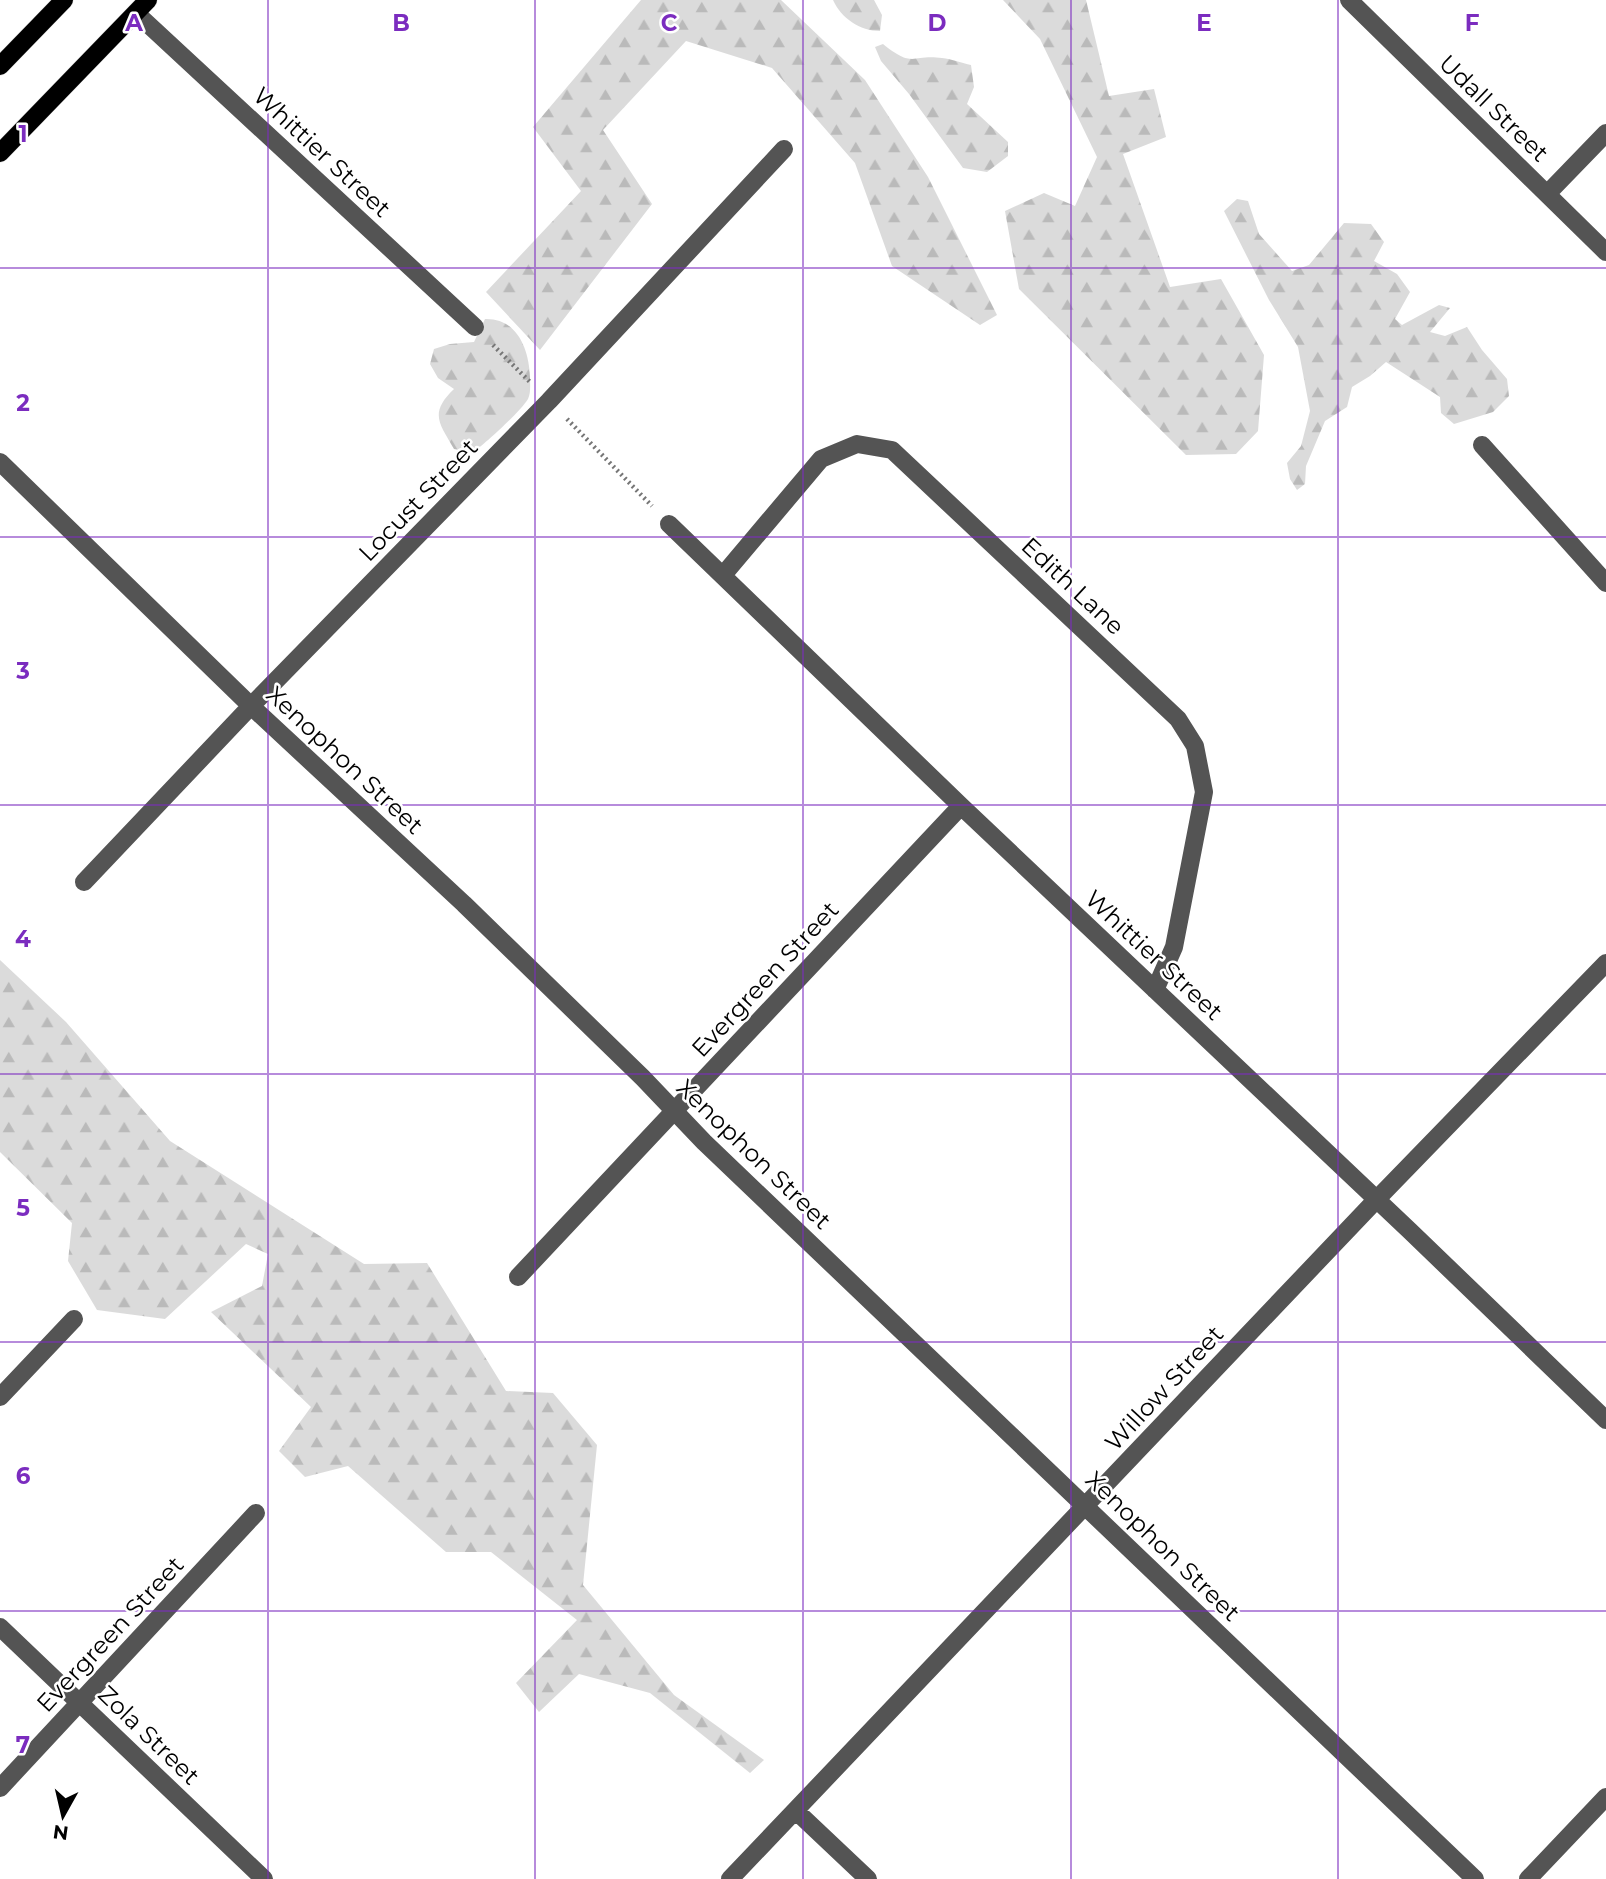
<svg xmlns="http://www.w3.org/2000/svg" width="1606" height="1879" font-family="Montserrat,sans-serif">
	<defs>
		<pattern id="forest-firs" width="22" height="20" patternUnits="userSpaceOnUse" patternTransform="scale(1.75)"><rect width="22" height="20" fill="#dbdbdb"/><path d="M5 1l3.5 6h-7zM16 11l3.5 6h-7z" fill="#bababa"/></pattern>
	</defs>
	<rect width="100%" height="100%" fill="#fff"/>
	<path fill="url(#forest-firs)" d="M641,0H781L865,80L928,177L997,315L980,325L892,266L855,163L772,68L686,41L603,130L652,204L540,350L486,292L581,191L533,127Z
		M833,0H874L882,15L880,31C860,31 841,18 833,0Z
		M1003,0H1086L1109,96L1154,89L1166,137L1123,154L1170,287L1221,279L1264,355L1258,431L1236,454L1186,455L1019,289L1005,211L1044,193L1075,206L1097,157L1040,39Z
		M883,44C914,69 911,54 942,58C952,59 962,63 971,65L974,87L967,104L1008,142V156L987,172L963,168L909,94L881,61L875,47Z
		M1237,199L1248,201L1259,234L1292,271L1309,265L1344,223L1371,224L1384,242L1374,261L1397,274L1410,292L1395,319L1402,325L1439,305L1450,308L1430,332L1445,336L1467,327L1482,350L1507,379L1509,396L1493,412L1454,424L1441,413L1440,397L1386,362L1370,376L1352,387L1347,407L1325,421L1306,466L1305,484L1297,490L1290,479L1287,463L1301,446L1310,411L1298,347L1269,300L1224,211Z
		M485,319C517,318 529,349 530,377C530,384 531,393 528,399C521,411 484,445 472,453L454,449C439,423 429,413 454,389L438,378L430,364L434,349L450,344L474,342Z
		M0,960L66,1022L170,1141L364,1264L427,1263L506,1391L553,1393L597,1445L583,1585L674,1695L764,1760L750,1773L650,1693L579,1674L539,1712L516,1683L577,1620L491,1552H446L348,1466L305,1477L279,1451L311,1407L211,1312L262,1286L268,1254L246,1244L165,1319L97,1310L68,1261L72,1223L0,1152Z"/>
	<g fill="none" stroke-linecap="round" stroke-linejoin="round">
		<g stroke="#dbdbdb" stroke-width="19">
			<path id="major" d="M0,66L64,0
				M0,153L148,0"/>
		</g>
		<path stroke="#767676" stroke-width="4.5" stroke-dasharray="2 3.5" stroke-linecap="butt" d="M493,345L531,383
			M567,419L652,506"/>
		<path stroke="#545454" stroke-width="18" d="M1349,0L1606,252
			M136,13L475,327
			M1547,194L1606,133
			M1482,445L1606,583
			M0,462L251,706L464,904L643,1078L704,1142L1475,1879
			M669,524L961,806L1410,1231L1606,1420
			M724,574L821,459L857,444L892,450L1178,719L1195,746L1204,792L1174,947L1155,990
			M84,882L251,706L549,401L784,149
			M518,1277L961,806
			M0,1397L74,1319
			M0,1627L264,1879
			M0,1788L256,1513
			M796,1811L868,1879
			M730,1879L1376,1200L1606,963
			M1528,1879L1606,1797"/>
		<use href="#major" stroke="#000" stroke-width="18"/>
	</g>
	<path fill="none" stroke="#7b2cbf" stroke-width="2" stroke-opacity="0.55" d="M268,0V1879M535,0V1879M803,0V1879M1071,0V1879M1338,0V1879M0,268H1606M0,537H1606M0,805H1606M0,1074H1606M0,1342H1606M0,1611H1606"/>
	<g text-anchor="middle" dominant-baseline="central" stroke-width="5" stroke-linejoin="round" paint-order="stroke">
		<g font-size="24" fill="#000" stroke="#fff">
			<text transform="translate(1494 108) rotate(44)">Udall Street</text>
			<text transform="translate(322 152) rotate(43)">Whittier Street</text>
			<text transform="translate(418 500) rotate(-46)">Locust Street</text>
			<text transform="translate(1073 586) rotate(43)">Edith Lane</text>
			<text transform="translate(345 760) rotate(43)">Xenophon Street</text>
			<text transform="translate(1154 955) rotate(43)">Whittier Street</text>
			<text transform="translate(765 979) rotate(-47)">Evergreen Street</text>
			<text transform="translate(754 1154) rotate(44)">Xenophon Street</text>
			<text transform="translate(1164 1388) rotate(-47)">Willow Street</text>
			<text transform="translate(1163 1546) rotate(44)">Xenophon Street</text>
			<text transform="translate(110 1634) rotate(-47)">Evergreen Street</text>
			<text transform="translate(149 1735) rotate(44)">Zola Street</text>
		</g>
	</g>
	<g font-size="23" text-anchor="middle" font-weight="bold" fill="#7b2cbf" stroke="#fff" stroke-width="5" stroke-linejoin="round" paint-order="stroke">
		<text x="134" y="31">A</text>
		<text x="401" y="31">B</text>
		<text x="669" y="31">C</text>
		<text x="937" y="31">D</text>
		<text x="1204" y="31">E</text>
		<text x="1472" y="31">F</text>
		<text x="23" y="142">1</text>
		<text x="23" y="411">2</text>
		<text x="23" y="679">3</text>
		<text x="23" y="947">4</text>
		<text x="23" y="1216">5</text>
		<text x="23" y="1484">6</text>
		<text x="23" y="1753">7</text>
	</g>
	<g transform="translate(63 1816) rotate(188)" stroke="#ffffff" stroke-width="5" paint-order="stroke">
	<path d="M0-5L12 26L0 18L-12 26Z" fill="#000000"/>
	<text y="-10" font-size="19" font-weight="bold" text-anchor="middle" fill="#000000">N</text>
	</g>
</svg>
